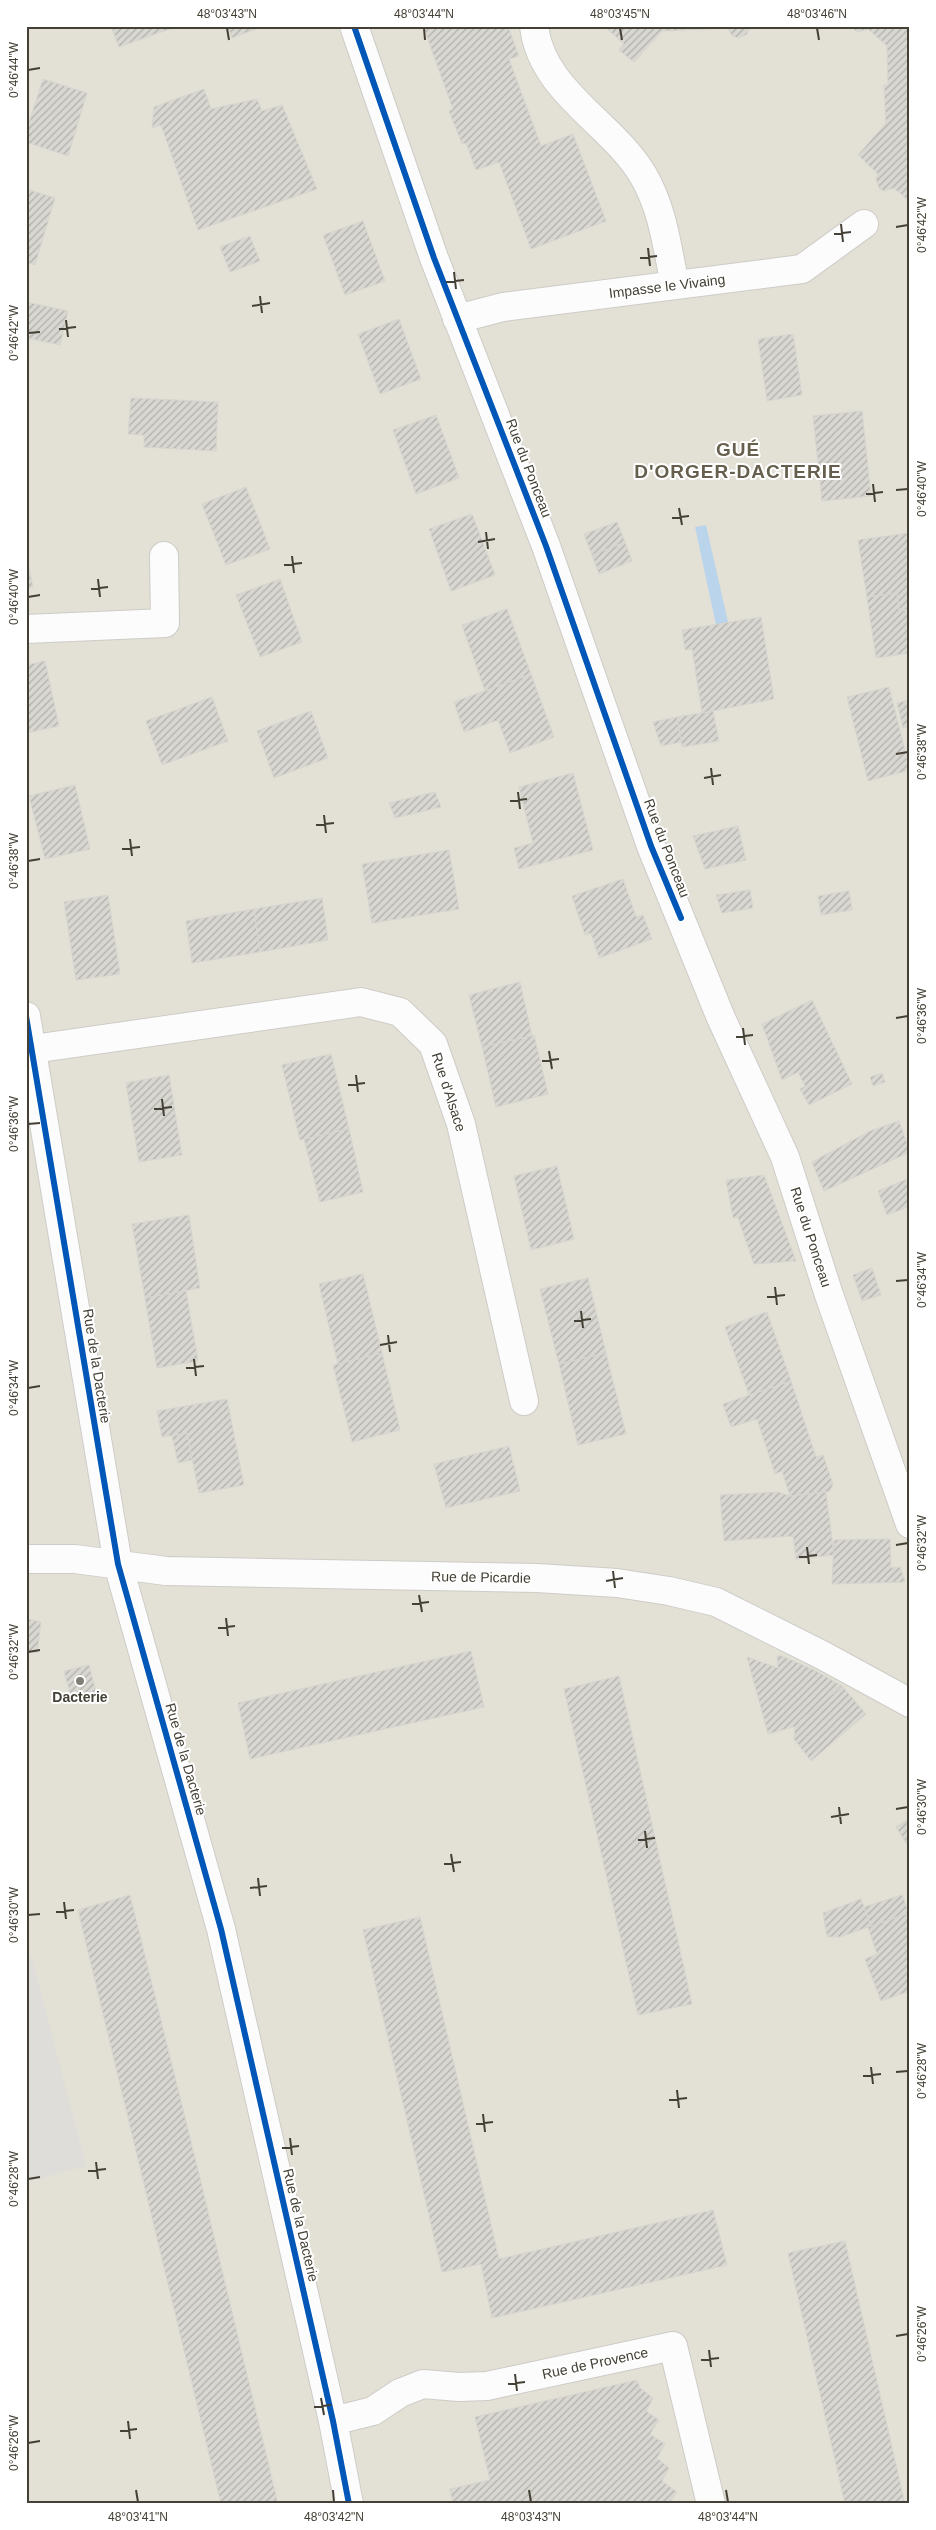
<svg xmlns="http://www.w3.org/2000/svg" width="936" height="2530" font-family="Helvetica,sans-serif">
	<defs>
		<pattern id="building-hatch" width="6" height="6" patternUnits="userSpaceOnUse" patternTransform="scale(1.25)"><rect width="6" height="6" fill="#d8d7d1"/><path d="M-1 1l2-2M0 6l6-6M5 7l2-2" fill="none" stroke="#b1b0aa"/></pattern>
	</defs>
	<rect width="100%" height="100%" fill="#efeee9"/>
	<path fill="#e3e0d6" d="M26,26H910V2504H26Z"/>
	<path fill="#deddd9" d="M32,1958L86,2166L26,2182V1959Z"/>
	<path fill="#bad4ec" d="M706,525L728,622L716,625L695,527Z"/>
	<path fill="url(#building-hatch)" stroke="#d7d5cf" d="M111,26H178L119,47Z
		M228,26H264L232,38Z
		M423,26H508L519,56L509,59L541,146L573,134L606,221L531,249L499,162L476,170L466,143L462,144L449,111L453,109Z
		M604,26H777L749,27L747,34L739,38L732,36L728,28L662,31L634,62L619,50L624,44Z
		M910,26V202L894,188L884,191L879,188L876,179L878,174L858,155L886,123L884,85H888L887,46L868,29L857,32L851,26Z
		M43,79L87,93L68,156L26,142V132Z
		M204,89L211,109L257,99L262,111L282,105L317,189L198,230L161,125L152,128L154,107Z
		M26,189L55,198L35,265L26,262Z
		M363,221L385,281L345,295L323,235Z
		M250,236L260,261L230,272L220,247Z
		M26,302L68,311L60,345L27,338L26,342Z
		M399,319L421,379L380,394L358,334Z
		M793,334L802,395L767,401L758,339Z
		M131,398L218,402L216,451L144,447V435L128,434Z
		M862,411L871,496L822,501L813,416Z
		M436,415L459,478L416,494L393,430Z
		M246,487L270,549L226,565L202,504Z
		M472,514L495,575L451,591L429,529Z
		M617,522L625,542L592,555L584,534Z
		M910,533V610H899L897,593L867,597L858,540Z
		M625,542L632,561L599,574L592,555Z
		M26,557L33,587L26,588Z
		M280,579L302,642L260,657L236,595Z
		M897,593L899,610H910V653L876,658L867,597Z
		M507,609L531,674L485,691L462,625Z
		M761,617L774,699L702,713L692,649L685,650L682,630Z
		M45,661L59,726L26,733V665Z
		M531,674L554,737L510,753L498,720L464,732L454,702Z
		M889,687L910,770L868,781L847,697Z
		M212,697L228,741L162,765L146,721Z
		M910,700V726L903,728L897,703Z
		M311,711L328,758L274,778L257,731Z
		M713,711L719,741L682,747L677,717Z
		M677,717L681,742L661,746L653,722Z
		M573,773L593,850L519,869L514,848L533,843L519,787Z
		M75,785L90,849L45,859L29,796Z
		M435,792L441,807L395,818L389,803Z
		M738,826L746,860L705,869L693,836Z
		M449,850L459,909L372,923L362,864Z
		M623,879L636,917L643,915L652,939L599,958L591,933L585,935L572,896Z
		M750,890L753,908L722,913L716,895Z
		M849,891L852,910L821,915L818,896Z
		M108,895L120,974L76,980L64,902Z
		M322,898L328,940L260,952L254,909Z
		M254,909L260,952L192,963L186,921Z
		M520,982L532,1036L482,1047L469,995Z
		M812,1000L852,1084L809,1105L800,1089L805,1086L798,1072L782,1080L762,1024Z
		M534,1035L548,1094L496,1107L482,1047Z
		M331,1054L349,1129L300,1140L282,1065Z
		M882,1073L885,1082L873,1086L870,1077Z
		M169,1075L182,1155L139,1162L126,1083Z
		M899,1121L910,1152L824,1191L812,1162L870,1131Z
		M349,1129L363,1192L320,1202L304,1139Z
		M557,1166L574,1239L531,1250L514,1176Z
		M764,1175L796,1261L754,1264L738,1218H733L726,1180Z
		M910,1178V1206L887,1215L878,1191Z
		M189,1215L200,1288L145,1298L132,1224Z
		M872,1268L881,1295L862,1301L853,1275Z
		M363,1274L382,1353L338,1364L319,1284Z
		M588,1278L606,1353L559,1364L540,1289Z
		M186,1291L198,1361L157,1368L145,1298Z
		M767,1312L791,1381L749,1395L725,1327Z
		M382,1353L400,1430L352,1442L333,1365Z
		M606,1353L626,1434L578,1445L559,1364Z
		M791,1381L816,1457L823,1455L833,1484L830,1491L826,1492L790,1496L782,1471L775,1474L757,1419L731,1427L723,1404Z
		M227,1399L244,1485L199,1493L187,1433L162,1437L157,1411Z
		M187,1433L192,1460L178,1463L172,1436Z
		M509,1446L520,1491L446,1508L434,1464Z
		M778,1492L790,1496L826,1492L834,1555L796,1559L793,1536L724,1541L720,1495Z
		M890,1539L891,1568L900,1567L905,1582L832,1584L834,1540Z
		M26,1619L41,1622L37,1653L26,1651Z
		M471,1651L484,1707L250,1759L238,1703Z
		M777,1656H782L814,1670L842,1686L799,1722L800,1725L768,1734L747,1657L778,1668Z
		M89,1665L96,1692L71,1697L64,1671Z
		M619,1676L692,2004L638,2015L564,1689Z
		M842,1686L866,1714L811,1761L794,1739L795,1727L800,1725L799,1722Z
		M910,1818V1849L896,1827Z
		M130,1895L199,2174L278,2504H221L78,1910Z
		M902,1895L909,1913L871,1926L864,1907Z
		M861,1899L871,1926L840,1937H827L823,1913Z
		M909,1913L910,1991L881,2001L865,1959L877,1954L868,1927Z
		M420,1917L499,2259L713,2210L727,2265L492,2318L481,2264L442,2272L363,1930Z
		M845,2241L905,2504H845L788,2253Z
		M637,2380L640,2388L653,2398L646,2411L659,2420L650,2434L665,2444L657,2458L669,2468L662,2481L677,2492L669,2504H453L450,2489L490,2480L475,2417Z"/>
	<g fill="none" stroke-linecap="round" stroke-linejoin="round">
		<g stroke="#cdccc7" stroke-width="30">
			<path id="minor" d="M354,26L434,258L546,546L651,846L721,1018L785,1157L829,1295L910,1524
				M534,26C541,91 612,123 643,175C663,209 667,247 675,285
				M457,319L503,307L802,269L864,224
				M26,629L165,623L164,556
				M26,1016L118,1564L221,1929L333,2421L349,2504
				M33,1049L361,1002L400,1012L433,1044L461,1124L524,1401
				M26,1559H75L166,1571L537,1578L617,1583L669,1591L716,1602L822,1655L910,1703
				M333,2421L373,2411L400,2393L423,2384L459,2387L487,2386L673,2346L711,2504"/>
		</g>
		<use href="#minor" stroke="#fdfcfc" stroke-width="28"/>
		<g stroke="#fff" stroke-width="9">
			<path id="cycleway" d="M354,26L434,258L546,546L651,846L681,918
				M26,1016L118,1564L221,1929L333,2421L349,2504"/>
		</g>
		<use href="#cycleway" stroke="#0057b8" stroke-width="6"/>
	</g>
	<path fill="none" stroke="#444035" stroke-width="2" d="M227,28L229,40M424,28L425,40M620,28L622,40M817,28L819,40M28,70L40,68M841,224L843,242M896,227L908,225M834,234L851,232M648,248L650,266M640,258L657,256M454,272L456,289M446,282L464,280M260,296L262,313M252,306L270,303M66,320L68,337M59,329L76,327M28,333L40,332M873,484L875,502M896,490L908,489M866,494L883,492M679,508L682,525M672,518L689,516M486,532L488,549M478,542L495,539M292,556L294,573M284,565L302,563M98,579L100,597M91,589L108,587M28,597L40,595M896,754L908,752M711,768L713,785M704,778L721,775M518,792L520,809M510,801L527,799M324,815L326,833M316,825L334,823M130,839L132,856M122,849L140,847M28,861L40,859M896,1018L908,1016M743,1028L745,1045M736,1037L753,1035M549,1051L552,1069M542,1061L559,1059M356,1075L358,1092M348,1085L365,1083M162,1099L164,1116M154,1109L172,1107M28,1124L40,1123M896,1281L908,1280M775,1287L777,1305M767,1297L785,1295M581,1311L583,1328M574,1321L591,1319M388,1335L390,1352M380,1345L397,1342M194,1359L196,1376M186,1368L204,1366M28,1388L40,1386M896,1545L908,1543M807,1547L809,1564M799,1557L817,1555M613,1571L615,1588M606,1581L623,1578M419,1595L422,1612M412,1604L429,1602M226,1618L228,1636M218,1628L235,1626M28,1652L40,1650M839,1807L841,1824M896,1809L908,1807M831,1817L849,1814M645,1831L647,1848M638,1840L655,1838M451,1854L454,1872M444,1864L461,1862M258,1878L260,1896M250,1888L267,1886M64,1902L66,1919M56,1912L74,1910M28,1915L40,1914M871,2067L873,2084M896,2072L908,2071M863,2076L881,2074M677,2090L679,2108M669,2100L687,2098M483,2114L485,2132M476,2124L493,2122M290,2138L292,2155M282,2148L299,2146M96,2162L98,2179M88,2171L106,2169M28,2179L40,2177M896,2336L908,2334M709,2350L711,2367M701,2360L719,2358M515,2374L517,2391M508,2384L525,2382M321,2398L324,2415M314,2407L331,2405M128,2421L130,2439M120,2431L137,2429M28,2443L40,2441M136,2490L138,2502M333,2490L334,2502M529,2490L531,2502M726,2490L728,2502"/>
	<circle fill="#807d74" stroke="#fff" stroke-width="2" cx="80" cy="1681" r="5"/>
	<g text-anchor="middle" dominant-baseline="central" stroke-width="4" stroke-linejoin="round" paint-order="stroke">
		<g font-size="14" fill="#444035" stroke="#fff">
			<text transform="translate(667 286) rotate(-7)">Impasse le Vivaing</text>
			<text transform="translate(529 468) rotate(69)">Rue du Ponceau</text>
			<text transform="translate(667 848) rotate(69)">Rue du Ponceau</text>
			<text transform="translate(449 1092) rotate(72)">Rue d'Alsace</text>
			<text transform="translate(811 1237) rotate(72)">Rue du Ponceau</text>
			<text transform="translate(97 1366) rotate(81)">Rue de la Dacterie</text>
			<text transform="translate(481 1577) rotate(1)">Rue de Picardie</text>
			<text transform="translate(186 1759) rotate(74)">Rue de la Dacterie</text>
			<text transform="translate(301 2225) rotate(77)">Rue de la Dacterie</text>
			<text transform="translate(595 2363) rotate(-12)">Rue de Provence</text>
		</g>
		<g font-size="14" font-weight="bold" fill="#444035" stroke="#fff">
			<text x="80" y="1697">Dacterie</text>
		</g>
		<g font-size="19" font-weight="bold" letter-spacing="1" fill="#675f4d" stroke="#fff">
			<text x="738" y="449">GUÉ<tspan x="738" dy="22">D'ORGER-DACTERIE</tspan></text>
		</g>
	</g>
	<rect width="936" height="2530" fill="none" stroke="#ffffff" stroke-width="55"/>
	<rect x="28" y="28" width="880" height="2474" fill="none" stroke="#444035" stroke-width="2"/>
	<g font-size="12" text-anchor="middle" fill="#444035">
		<text x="227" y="18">48°03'43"N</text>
		<text x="424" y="18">48°03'44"N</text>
		<text x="620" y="18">48°03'45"N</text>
		<text x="817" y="18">48°03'46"N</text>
		<text transform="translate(14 70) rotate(-90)" y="4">0°46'44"W</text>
		<text transform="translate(922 225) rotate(-90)" y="4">0°46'42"W</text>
		<text transform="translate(14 333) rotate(-90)" y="4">0°46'42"W</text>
		<text transform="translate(922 489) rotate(-90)" y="4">0°46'40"W</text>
		<text transform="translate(14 597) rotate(-90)" y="4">0°46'40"W</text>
		<text transform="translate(922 752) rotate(-90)" y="4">0°46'38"W</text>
		<text transform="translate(14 861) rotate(-90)" y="4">0°46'38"W</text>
		<text transform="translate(922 1016) rotate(-90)" y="4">0°46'36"W</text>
		<text transform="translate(14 1124) rotate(-90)" y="4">0°46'36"W</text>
		<text transform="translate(922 1280) rotate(-90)" y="4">0°46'34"W</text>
		<text transform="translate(14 1388) rotate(-90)" y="4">0°46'34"W</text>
		<text transform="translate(922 1543) rotate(-90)" y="4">0°46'32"W</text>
		<text transform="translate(14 1652) rotate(-90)" y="4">0°46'32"W</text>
		<text transform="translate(922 1807) rotate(-90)" y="4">0°46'30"W</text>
		<text transform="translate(14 1915) rotate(-90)" y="4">0°46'30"W</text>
		<text transform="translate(922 2071) rotate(-90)" y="4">0°46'28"W</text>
		<text transform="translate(14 2179) rotate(-90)" y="4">0°46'28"W</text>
		<text transform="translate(922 2334) rotate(-90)" y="4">0°46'26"W</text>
		<text transform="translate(14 2443) rotate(-90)" y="4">0°46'26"W</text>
		<text x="138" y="2521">48°03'41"N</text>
		<text x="334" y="2521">48°03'42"N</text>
		<text x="531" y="2521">48°03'43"N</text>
		<text x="728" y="2521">48°03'44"N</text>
	</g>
</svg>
